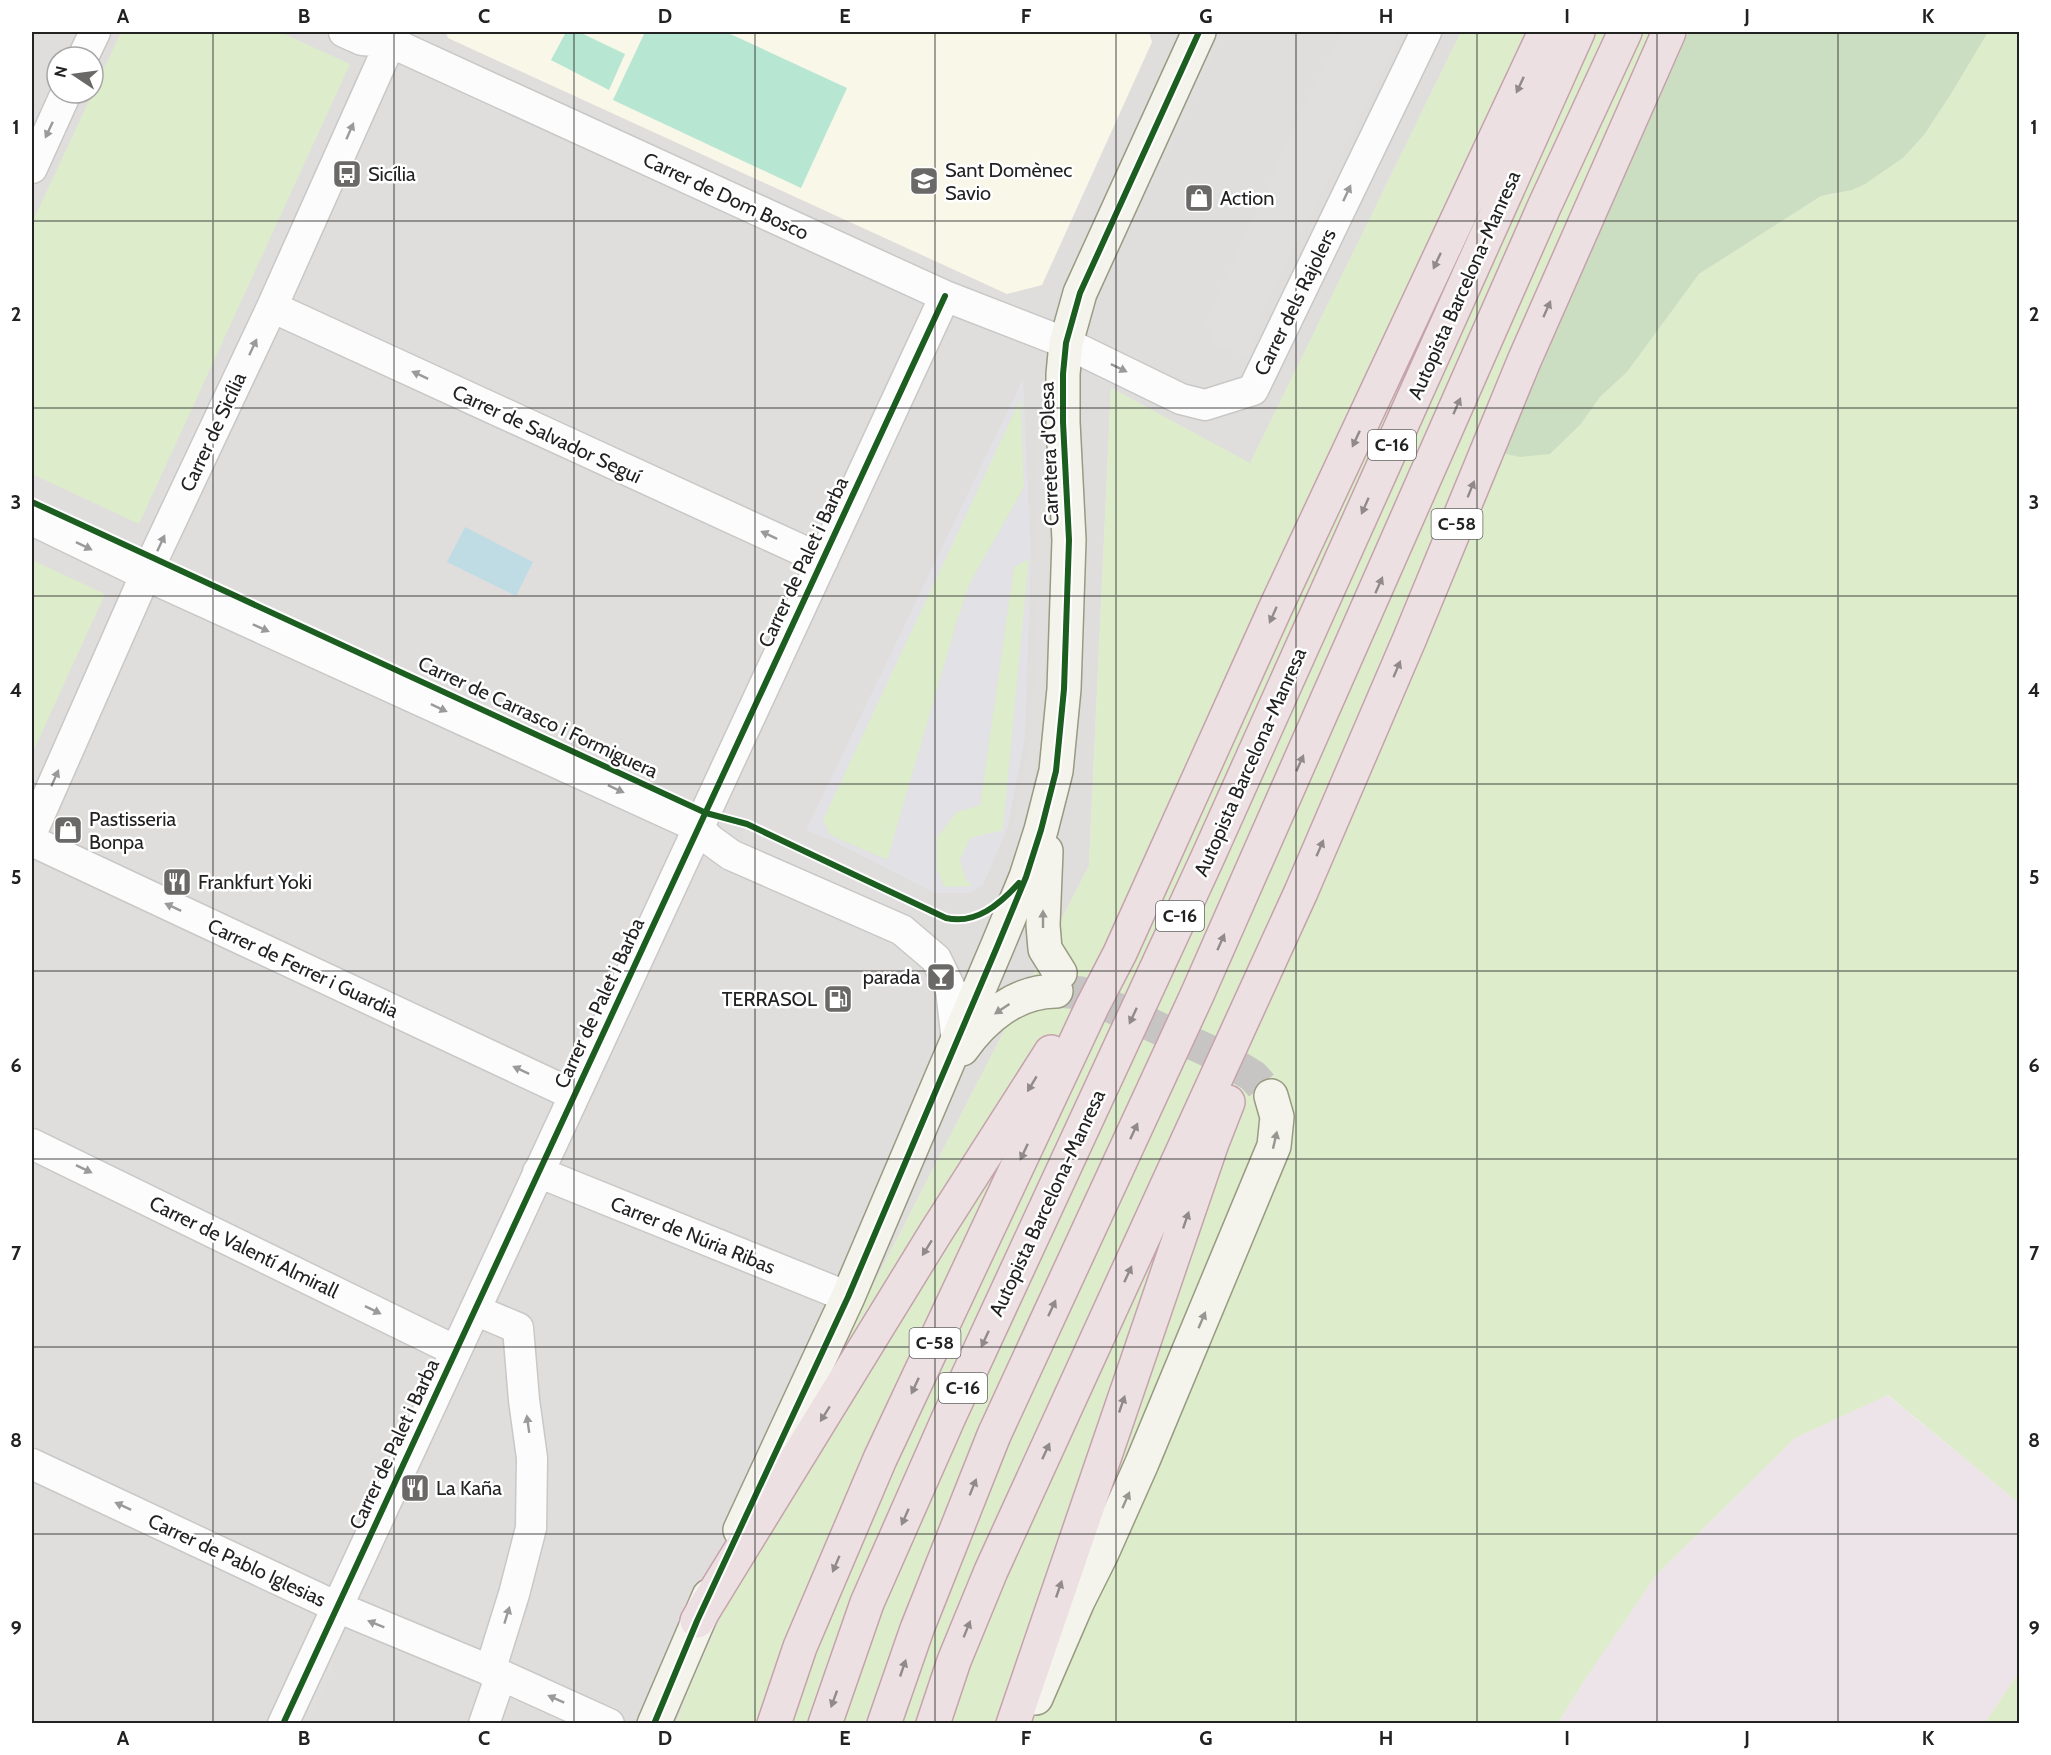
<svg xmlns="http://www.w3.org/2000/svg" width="2051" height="1755" font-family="Cabin,sans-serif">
	<rect width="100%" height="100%" fill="#f0eeeb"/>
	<path fill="#dfdedc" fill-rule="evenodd" d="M32,32H1461L1250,464L1111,388L1089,866L842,1346L691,1684L676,1723L32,1724ZM57,57H93V93H57Z"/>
	<path fill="#ede4e9" d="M1887,1395L2019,1503V1672L1985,1723L1558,1724L1584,1681L1656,1575L1795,1438Z"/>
	<path fill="#f8f7e8" d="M446,32H1149L1152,42L1042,285L1007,294L448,38Z"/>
	<path fill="#ddeccb" d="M121,32H280L350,64L139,524L32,474V223Z
		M1461,32H1689L1500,449L1550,454L1581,424L1600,397L1627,372L1699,274L1821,196L1836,194L1904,157L1924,135L1951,94L1988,32H2019V1503L1888,1395L1795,1438L1656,1575L1584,1681L1558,1723L676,1724L691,1684L842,1346L1089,866L1111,388L1250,463Z
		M1021,397L1024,487L970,583L957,621L888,860L830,835L822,820Z
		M1029,559L1003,830L973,887H944L937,869V836L957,812L980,805L1014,567Z
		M32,560L105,594L32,754Z
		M2019,1672V1723H1985Z"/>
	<path fill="#cbdec1" d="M1689,32H1988L1951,94L1924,135L1904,157L1865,184L1852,190L1821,196L1699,274L1627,372L1600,397L1581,424L1550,454L1520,457L1506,454L1500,449Z"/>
	<path fill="#b7e6d2" d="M566,32H579L625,54L609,90L551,60Z
		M645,32H726L847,88L801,188L613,100Z"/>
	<path fill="#e0dfde" d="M1342,32H1402L1264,307L1249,359L1210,342L1213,331L1204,327L1308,97Z
		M1211,40L1219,44L1152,187L1144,184Z
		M230,350L240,354L166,510L158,505Z
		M1036,425H1046L1048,593L1041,736L1023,832L1012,831L1030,738L1039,592Z
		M753,833L900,900L892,919L744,852Z
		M325,1659L335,1664L307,1723L295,1724Z"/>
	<path fill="#e2e1e5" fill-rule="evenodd" d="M1023,379L1031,557L1025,738L1008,826L983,885L969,893H935L833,841L806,830ZM1021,398L1024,487L970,583L957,621L887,860L830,835L823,820ZM1029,559L1003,830L970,838L960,860L966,880L972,886L944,887L937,869V837L957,812L980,805L1014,567Z"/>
	<path fill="#bfdbe3" d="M465,527L533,562L516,596L447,562Z"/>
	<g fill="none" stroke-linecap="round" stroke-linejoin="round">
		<path stroke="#c7c5c3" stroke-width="33" stroke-dasharray="33 16" stroke-linecap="butt" d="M1056,991L1081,993L1220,1056L1253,1076L1271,1096"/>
		<g stroke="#c9c8c7" stroke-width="33">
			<path id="street" d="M344,32L362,40L390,42
				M377,32L390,42L945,296L1066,343L1181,399L1205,405L1253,390L1426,32
				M83,57L95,32
				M32,168L66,93
				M272,307L823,560
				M32,520L156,580L698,827L709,839L731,855L902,930L936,959L951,990L957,1041
				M32,832L140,587L272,307L395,32
				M32,841L574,1095
				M32,1144L456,1351
				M538,1172L848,1297
				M475,1310L518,1328L524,1400L532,1458L531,1528L514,1594L490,1671
				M32,1464L337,1607L501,1675L609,1724
				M283,1724L945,296
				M484,1724L501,1675"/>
		</g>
		<g stroke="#999a82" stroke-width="36">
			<path id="secondary" d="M1046,851L1043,925L1045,949L1060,973
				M962,1049C984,1018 1016,991 1056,991
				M740,1530L848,1297L997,947L1026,877L1041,830L1056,771L1064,689L1069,540L1063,422V374L1066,343L1080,293L1199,32
				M1036,1698L1078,1601L1102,1553L1142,1463L1274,1146L1277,1117L1271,1096
				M654,1724L709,1596"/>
		</g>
		<g stroke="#c5a2ac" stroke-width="36">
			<path id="highway" d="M697,1621L936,1232L1051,1052
				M774,1724L800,1647L880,1459L1092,1007L1120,953L1275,609L1545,32
				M825,1724L867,1603L949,1417L1207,859L1578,32
				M884,1724L917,1629L994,1435L1197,995L1544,207L1625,32
				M933,1724L954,1661L991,1571L1301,892L1410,638L1524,361L1669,32
				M1013,1724L1212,1143L1228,1102"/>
		</g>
		<use href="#street" stroke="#fdfcfc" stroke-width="30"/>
		<use href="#secondary" stroke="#f4f4ed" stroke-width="33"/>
		<use href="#highway" stroke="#ece0e2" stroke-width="33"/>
		<g stroke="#fff" stroke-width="10">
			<path id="cycleway" d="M32,502L706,813L747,824L946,918C976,925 1000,904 1019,883
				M283,1724L945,296
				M654,1724L697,1621L848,1297L997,947L1026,877L1041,830L1056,771L1064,689L1069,540L1063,422V374L1066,343L1080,293L1199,32"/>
		</g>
		<use href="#cycleway" stroke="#1b5e20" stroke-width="6"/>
	</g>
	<defs><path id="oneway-solid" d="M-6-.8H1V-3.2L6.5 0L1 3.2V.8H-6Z" transform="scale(1.5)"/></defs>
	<g fill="#918a8c">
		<use href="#oneway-solid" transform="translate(1520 85) rotate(115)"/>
		<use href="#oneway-solid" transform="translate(1437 261) rotate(115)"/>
		<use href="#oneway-solid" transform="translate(1547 309) rotate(-66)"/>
		<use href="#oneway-solid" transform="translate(1457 406) rotate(-66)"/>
		<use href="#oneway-solid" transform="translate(1356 439) rotate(115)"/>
		<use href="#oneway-solid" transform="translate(1471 489) rotate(-68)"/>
		<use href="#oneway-solid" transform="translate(1365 506) rotate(114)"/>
		<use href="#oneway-solid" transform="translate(1379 585) rotate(-66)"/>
		<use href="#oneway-solid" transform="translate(1273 615) rotate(114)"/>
		<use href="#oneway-solid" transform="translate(1397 669) rotate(-67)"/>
		<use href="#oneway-solid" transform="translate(1300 763) rotate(-66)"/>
		<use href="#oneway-solid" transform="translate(1320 848) rotate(-67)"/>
		<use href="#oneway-solid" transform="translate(1221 942) rotate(-66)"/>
		<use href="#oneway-solid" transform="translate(1133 1016) rotate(115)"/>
		<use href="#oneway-solid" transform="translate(1032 1084) rotate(121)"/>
		<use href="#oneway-solid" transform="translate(1134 1131) rotate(-65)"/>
		<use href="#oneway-solid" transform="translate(1024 1152) rotate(115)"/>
		<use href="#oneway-solid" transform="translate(1186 1220) rotate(-71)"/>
		<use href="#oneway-solid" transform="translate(927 1248) rotate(122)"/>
		<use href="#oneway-solid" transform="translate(1128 1274) rotate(-65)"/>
		<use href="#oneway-solid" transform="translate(1052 1308) rotate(-65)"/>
		<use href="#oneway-solid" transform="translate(985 1339) rotate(115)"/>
		<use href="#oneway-solid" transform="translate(915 1386) rotate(115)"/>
		<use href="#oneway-solid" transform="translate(1122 1404) rotate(-71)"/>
		<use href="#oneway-solid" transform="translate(825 1414) rotate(122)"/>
		<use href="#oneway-solid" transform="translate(1046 1451) rotate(-65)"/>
		<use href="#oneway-solid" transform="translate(973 1487) rotate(-68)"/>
		<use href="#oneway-solid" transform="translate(905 1517) rotate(114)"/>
		<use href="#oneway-solid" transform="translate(836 1564) rotate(113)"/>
		<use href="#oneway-solid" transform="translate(1059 1589) rotate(-71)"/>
		<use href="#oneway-solid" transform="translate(967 1629) rotate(-68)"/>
		<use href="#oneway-solid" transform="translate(903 1668) rotate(-71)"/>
		<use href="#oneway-solid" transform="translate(834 1699) rotate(110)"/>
	</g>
	<g fill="#9a9a9a">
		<use href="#oneway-solid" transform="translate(49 130) rotate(115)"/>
		<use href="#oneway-solid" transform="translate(350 131) rotate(-66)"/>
		<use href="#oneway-solid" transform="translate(1347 193) rotate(-65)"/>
		<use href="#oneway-solid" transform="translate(253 347) rotate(-65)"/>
		<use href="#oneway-solid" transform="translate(1119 368) rotate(26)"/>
		<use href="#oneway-solid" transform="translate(420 375) rotate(-155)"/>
		<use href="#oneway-solid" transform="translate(769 535) rotate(-155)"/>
		<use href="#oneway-solid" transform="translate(161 543) rotate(-65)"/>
		<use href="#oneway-solid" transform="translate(84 546) rotate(26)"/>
		<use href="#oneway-solid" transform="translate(261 628) rotate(24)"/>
		<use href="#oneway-solid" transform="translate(439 708) rotate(25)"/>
		<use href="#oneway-solid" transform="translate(55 778) rotate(-66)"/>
		<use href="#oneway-solid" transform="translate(616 789) rotate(25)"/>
		<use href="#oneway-solid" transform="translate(173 907) rotate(-155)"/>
		<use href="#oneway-solid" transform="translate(521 1070) rotate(-155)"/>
		<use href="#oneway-solid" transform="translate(84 1169) rotate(26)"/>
		<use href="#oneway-solid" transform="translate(373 1310) rotate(26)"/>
		<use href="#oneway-solid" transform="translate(528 1424) rotate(-98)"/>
		<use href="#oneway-solid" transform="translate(123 1506) rotate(-155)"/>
		<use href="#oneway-solid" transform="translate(507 1615) rotate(-73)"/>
		<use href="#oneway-solid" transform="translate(376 1624) rotate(-158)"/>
		<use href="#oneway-solid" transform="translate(556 1699) rotate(-156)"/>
	</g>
	<g fill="#969692">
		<use href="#oneway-solid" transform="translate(1043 919) rotate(-90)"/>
		<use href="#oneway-solid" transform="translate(1002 1009) rotate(146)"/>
		<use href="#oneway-solid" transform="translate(1275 1140) rotate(-77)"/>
		<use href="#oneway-solid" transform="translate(1202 1320) rotate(-67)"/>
		<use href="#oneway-solid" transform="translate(1126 1500) rotate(-66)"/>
	</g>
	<path fill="none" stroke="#222" stroke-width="1.5" stroke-opacity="0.55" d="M213,32V1724M394,32V1724M574,32V1724M755,32V1724M935,32V1724M1116,32V1724M1296,32V1724M1477,32V1724M1657,32V1724M1838,32V1724M32,221H2020M32,408H2020M32,596H2020M32,784H2020M32,971H2020M32,1159H2020M32,1347H2020M32,1534H2020"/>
	<defs>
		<g id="bus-square" transform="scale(1.5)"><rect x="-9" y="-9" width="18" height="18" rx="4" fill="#6a6968" stroke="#fff"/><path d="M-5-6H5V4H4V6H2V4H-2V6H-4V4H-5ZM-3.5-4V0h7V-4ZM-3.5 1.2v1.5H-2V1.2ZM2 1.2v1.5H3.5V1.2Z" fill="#fff"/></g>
		<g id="school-square" transform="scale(1.5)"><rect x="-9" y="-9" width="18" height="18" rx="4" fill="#6a6968" stroke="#fff"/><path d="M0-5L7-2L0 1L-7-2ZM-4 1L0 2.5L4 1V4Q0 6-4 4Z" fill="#fff"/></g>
		<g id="shop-square" transform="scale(1.5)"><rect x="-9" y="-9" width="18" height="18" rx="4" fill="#6a6968" stroke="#fff"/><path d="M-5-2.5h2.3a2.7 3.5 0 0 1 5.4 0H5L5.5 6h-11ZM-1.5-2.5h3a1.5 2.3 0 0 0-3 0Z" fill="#fff"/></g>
		<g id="restaurant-square" transform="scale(1.5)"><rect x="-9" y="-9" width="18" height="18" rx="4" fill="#6a6968" stroke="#fff"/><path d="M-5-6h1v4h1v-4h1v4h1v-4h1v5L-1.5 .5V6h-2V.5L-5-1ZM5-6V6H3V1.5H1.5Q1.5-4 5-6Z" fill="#fff"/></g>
		<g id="bar-square" transform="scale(1.5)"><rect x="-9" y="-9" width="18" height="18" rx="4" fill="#6a6968" stroke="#fff"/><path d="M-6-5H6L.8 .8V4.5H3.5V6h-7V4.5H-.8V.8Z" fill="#fff"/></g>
		<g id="fuel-square" transform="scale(1.5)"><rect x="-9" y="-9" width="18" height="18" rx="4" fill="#6a6968" stroke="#fff"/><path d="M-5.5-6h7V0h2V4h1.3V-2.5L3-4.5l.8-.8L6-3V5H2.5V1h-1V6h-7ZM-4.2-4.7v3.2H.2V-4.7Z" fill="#fff"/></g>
	</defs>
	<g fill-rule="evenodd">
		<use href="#bus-square" x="347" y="174"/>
		<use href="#school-square" x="924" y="181"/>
		<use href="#shop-square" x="1199" y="198"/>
		<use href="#shop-square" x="68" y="830"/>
		<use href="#restaurant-square" x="177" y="882"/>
		<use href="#bar-square" x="941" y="977"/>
		<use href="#fuel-square" x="838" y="999"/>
		<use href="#restaurant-square" x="415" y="1488"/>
	</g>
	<g text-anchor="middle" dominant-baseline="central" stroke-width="5" stroke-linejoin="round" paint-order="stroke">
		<g fill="#fff" stroke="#646464" stroke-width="1.5">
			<rect x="1368" y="430" width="48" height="30" rx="4.5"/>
			<rect x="1431.5" y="509" width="51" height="30" rx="4.5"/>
			<rect x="1156" y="901" width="48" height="30" rx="4.5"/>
			<rect x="909.5" y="1328" width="51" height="30" rx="4.5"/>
			<rect x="939" y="1373" width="48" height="30" rx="4.5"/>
		</g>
		<g font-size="18" font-weight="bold" fill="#222">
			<text x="1392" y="445">C-16</text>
			<text x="1457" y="524">C-58</text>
			<text x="1180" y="916">C-16</text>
			<text x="935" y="1343">C-58</text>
			<text x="963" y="1388">C-16</text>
		</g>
		<g font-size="20" fill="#222" stroke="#fff" text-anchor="start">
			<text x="945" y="170">Sant Domènec<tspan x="945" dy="23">Savio</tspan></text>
			<text x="368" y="174">Sicília</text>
			<text x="1220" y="198">Action</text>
			<text x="89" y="819">Pastisseria<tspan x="89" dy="23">Bonpa</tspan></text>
			<text x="198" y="882">Frankfurt Yoki</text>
			<text x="920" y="977" text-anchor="end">parada</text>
			<text x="817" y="999" text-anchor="end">TERRASOL</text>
			<text x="436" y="1488">La Kaña</text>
		</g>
		<g font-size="20" fill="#222" stroke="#fff">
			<text transform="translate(726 196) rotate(25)">Carrer de Dom Bosco</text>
			<text transform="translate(1464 285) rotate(-66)">Autopista Barcelona-Manresa</text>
			<text transform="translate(1295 302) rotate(-64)">Carrer dels Rajolers</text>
			<text transform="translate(213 432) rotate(-65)">Carrer de Sicília</text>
			<text transform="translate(547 434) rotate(25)">Carrer de Salvador Seguí</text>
			<text transform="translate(1049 454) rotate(-92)">Carretera d'Olesa</text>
			<text transform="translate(803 562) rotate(-65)">Carrer de Palet i Barba</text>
			<text transform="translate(538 717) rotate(25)">Carrer de Carrasco i Formiguera</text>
			<text transform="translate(1250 762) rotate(-66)">Autopista Barcelona-Manresa</text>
			<text transform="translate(303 968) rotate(25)">Carrer de Ferrer i Guardia</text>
			<text transform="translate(599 1003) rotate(-65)">Carrer de Palet i Barba</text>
			<text transform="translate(1047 1203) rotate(-65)">Autopista Barcelona-Manresa</text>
			<text transform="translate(693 1235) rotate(22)">Carrer de Núria Ribas</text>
			<text transform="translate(244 1247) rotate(26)">Carrer de Valentí Almirall</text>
			<text transform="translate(394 1444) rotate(-65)">Carrer de Palet i Barba</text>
			<text transform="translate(237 1560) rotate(25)">Carrer de Pablo Iglesias</text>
		</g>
	</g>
	<rect width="2051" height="1755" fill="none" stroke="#ffffff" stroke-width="66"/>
	<g transform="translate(75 75) rotate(283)"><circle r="28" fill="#ffffff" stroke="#a7a7a7" stroke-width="1.5"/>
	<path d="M0-4.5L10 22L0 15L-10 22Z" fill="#6a6968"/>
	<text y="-9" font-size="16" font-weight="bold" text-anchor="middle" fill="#222222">N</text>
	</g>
	<rect x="33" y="33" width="1985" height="1689" fill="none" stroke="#222" stroke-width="2"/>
	<g font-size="20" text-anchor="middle" font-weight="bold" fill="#222">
		<text x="123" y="23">A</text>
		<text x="304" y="23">B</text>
		<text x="484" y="23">C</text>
		<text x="665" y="23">D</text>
		<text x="845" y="23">E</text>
		<text x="1026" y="23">F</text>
		<text x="1206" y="23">G</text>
		<text x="1386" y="23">H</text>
		<text x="1567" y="23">I</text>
		<text x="1747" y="23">J</text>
		<text x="1928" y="23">K</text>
		<text x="16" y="134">1</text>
		<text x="2034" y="134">1</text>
		<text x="16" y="321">2</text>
		<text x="2034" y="321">2</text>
		<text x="16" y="509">3</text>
		<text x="2034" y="509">3</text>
		<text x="16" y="697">4</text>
		<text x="2034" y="697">4</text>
		<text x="16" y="884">5</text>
		<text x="2034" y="884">5</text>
		<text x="16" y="1072">6</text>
		<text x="2034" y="1072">6</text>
		<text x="16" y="1260">7</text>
		<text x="2034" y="1260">7</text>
		<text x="16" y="1447">8</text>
		<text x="2034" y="1447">8</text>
		<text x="16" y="1635">9</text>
		<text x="2034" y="1635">9</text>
		<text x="123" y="1745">A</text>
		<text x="304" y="1745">B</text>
		<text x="484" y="1745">C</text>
		<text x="665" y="1745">D</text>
		<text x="845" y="1745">E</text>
		<text x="1026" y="1745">F</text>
		<text x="1206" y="1745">G</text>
		<text x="1386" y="1745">H</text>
		<text x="1567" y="1745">I</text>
		<text x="1747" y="1745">J</text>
		<text x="1928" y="1745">K</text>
	</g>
</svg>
